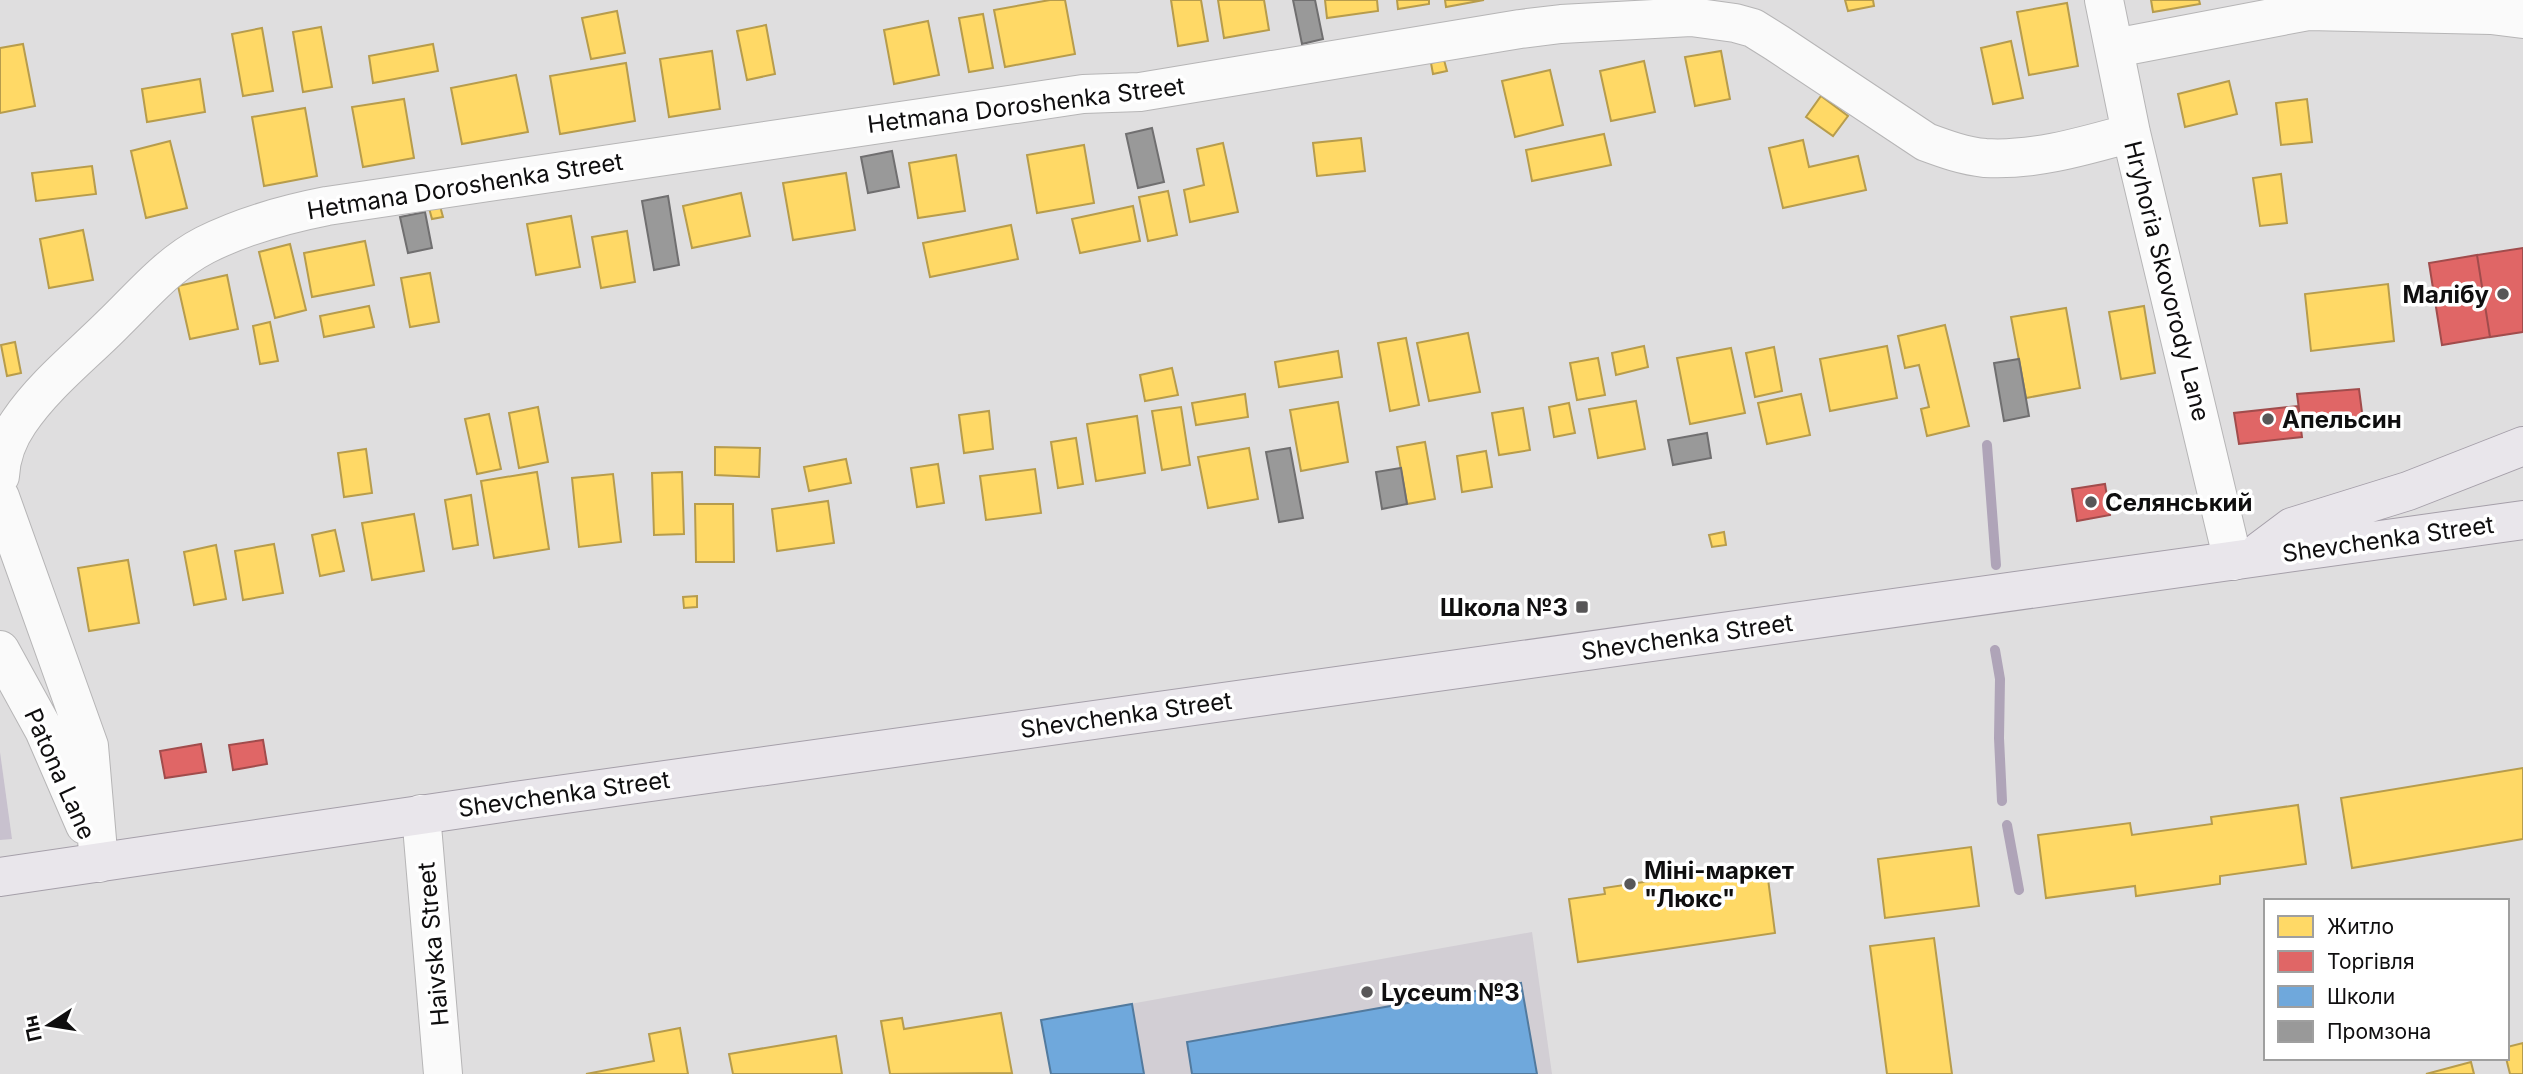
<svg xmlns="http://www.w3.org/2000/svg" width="2523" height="1074" font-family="Inter,sans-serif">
	<rect width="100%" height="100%" fill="#dfdedf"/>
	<path fill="#d2ced4" d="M1532,932L1552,1074H1051L1041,1020Z"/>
	<path fill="#c8c1ce" d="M0,752L12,839L0,840Z"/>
	<path fill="#ffd966" stroke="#b79c4c" stroke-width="2" d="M1050,0H1065L1075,54L1005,67L994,10Z
		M1171,0H1201L1208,41L1178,46Z
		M1218,0H1264L1269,30L1224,38Z
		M1325,0H1377L1378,11L1327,18Z
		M1397,0H1429V4L1398,9Z
		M1445,0H1484L1446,7Z
		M1845,0H1873L1874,6L1848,11Z
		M2151,0H2199L2200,4L2153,12Z
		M2067,3L2078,66L2029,75L2017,12Z
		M617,11L625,53L591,59L582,18Z
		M983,14L993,68L969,72L959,18Z
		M928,21L939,75L894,84L884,30Z
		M766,25L775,74L747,80L737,31Z
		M321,27L332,87L303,92L293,32Z
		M262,28L273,91L243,96L232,34Z
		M2011,41L2023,98L1993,104L1981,48Z
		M23,44L35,106L0,113V48Z
		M433,44L438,71L373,83L369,56Z
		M712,51L720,109L669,117L660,59Z
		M1721,51L1730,99L1695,106L1685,57Z
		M1444,60L1447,71L1433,74L1431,63Z
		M1644,61L1655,112L1611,121L1600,71Z
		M626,63L635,121L560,134L550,76Z
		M1550,70L1563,125L1515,137L1502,81Z
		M516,75L528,132L462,144L451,88Z
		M200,79L205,112L147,122L142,89Z
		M2229,81L2237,114L2185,127L2178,94Z
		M1821,96L1848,116L1833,136L1806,117Z
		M404,99L414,158L363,167L352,107Z
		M2307,99L2312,142L2281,145L2276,103Z
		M305,108L317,176L264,186L252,117Z
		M1604,134L1611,165L1532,181L1526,150Z
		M1361,138L1365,171L1317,176L1313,143Z
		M1803,140L1809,167L1858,156L1866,190L1783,208L1769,148Z
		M170,141L187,208L146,218L131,151Z
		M1223,143L1238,212L1190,222L1184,190L1204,185L1197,149Z
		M1084,145L1094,203L1037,213L1027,155Z
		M956,155L965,211L918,218L909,163Z
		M92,166L96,194L36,201L32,173Z
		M846,173L855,230L793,240L783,183Z
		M2281,174L2287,223L2260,226L2253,178Z
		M1168,191L1177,235L1148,241L1139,197Z
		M741,193L750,236L692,248L683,206Z
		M440,206L443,217L432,219L429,208Z
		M1133,206L1140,241L1080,253L1072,219Z
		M571,216L580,267L536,275L527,224Z
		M1011,225L1018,259L930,277L923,243Z
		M83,230L93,280L49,288L40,239Z
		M627,231L635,282L601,288L592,237Z
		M365,241L374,285L312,297L304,253Z
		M290,244L306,310L275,318L259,252Z
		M430,273L439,322L410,327L401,278Z
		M227,275L238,329L190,339L178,286Z
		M2388,284L2394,341L2311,351L2305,294Z
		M369,306L374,327L324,337L320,316Z
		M2144,306L2155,373L2121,379L2109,312Z
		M2066,308L2080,388L2026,398L2011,317Z
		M270,322L278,361L260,364L253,326Z
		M1945,325L1969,426L1927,436L1921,409L1929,407L1919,365L1905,368L1898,336Z
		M1468,333L1480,392L1429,401L1417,343Z
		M1406,338L1419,405L1390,411L1378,343Z
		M15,342L21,373L7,376L1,345Z
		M1644,346L1648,367L1616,375L1612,353Z
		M1887,346L1897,398L1830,411L1820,359Z
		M1774,347L1782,391L1755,397L1746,353Z
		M1731,348L1745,413L1690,424L1677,358Z
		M1338,351L1342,377L1279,387L1275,362Z
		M1598,358L1605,395L1577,400L1570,363Z
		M1172,368L1178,395L1145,401L1140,375Z
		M1245,394L1248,417L1196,425L1192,403Z
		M1801,394L1810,435L1767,444L1758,403Z
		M1636,401L1645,449L1598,458L1589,409Z
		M1338,402L1348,462L1301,471L1290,410Z
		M1569,403L1575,433L1554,437L1549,407Z
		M538,407L548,462L519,468L509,413Z
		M1181,407L1190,465L1162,470L1152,411Z
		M1523,408L1530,450L1499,455L1492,413Z
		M989,411L993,449L964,453L959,415Z
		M489,414L501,469L477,474L465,419Z
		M1137,416L1145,473L1096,481L1087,424Z
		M1076,438L1083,484L1058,488L1051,442Z
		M1425,442L1435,499L1407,504L1397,447Z
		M715,447L760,448L759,477L715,475Z
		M1249,448L1258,499L1208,508L1198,457Z
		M366,449L372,493L344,497L338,453Z
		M1486,451L1492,487L1462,492L1457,456Z
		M846,459L851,483L809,491L804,467Z
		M938,464L944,503L917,507L911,468Z
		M1035,469L1041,513L986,520L980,476Z
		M537,472L549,549L494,558L481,481Z
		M682,472L684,534L654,535L652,473Z
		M613,474L621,542L579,547L572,478Z
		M471,495L478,545L453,549L445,500Z
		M828,501L834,543L777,551L772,509Z
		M695,504H733L734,562H696Z
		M414,514L424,571L372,580L362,523Z
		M335,530L344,571L320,576L312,535Z
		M1724,532L1726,545L1712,547L1709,535Z
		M274,544L283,593L243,600L235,551Z
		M216,545L226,599L194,605L184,552Z
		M128,560L139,623L89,631L78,568Z
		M697,596V607L684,608L683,597Z
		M2523,768V839L2352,868L2341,798Z
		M2298,805L2306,864L2220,876V884L2136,896L2135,886L2046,898L2038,835L2130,823L2132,835L2212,824L2211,817Z
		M1971,847L1979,906L1885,918L1878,859Z
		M1730,869L1731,877L1767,871L1775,933L1578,962L1569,899L1605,894L1604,888Z
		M1934,938L1952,1074H1887L1870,946Z
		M1001,1013L1012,1073L890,1074L881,1021L902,1018L904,1029Z
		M680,1028L688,1074H586L654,1061L649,1034Z
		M836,1036L842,1074H733L729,1054Z
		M2523,1043V1074H2510L2506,1058L2507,1047Z
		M2471,1062L2474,1074H2426Z"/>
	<path fill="#e06666" stroke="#a14c4c" stroke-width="2" d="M2523,248V332L2490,337L2477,255Z
		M2477,255L2490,337L2442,345L2429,263Z
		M2359,389L2363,420L2301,425L2297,394Z
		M2298,406L2302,437L2239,444L2234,413Z
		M2105,484L2110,515L2077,521L2072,489Z
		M263,740L267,764L233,770L229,745Z
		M201,744L206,772L165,778L160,751Z"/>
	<path fill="#6fa8dc" stroke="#527a9e" stroke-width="2" d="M1521,983L1537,1074H1192L1187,1042Z
		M1132,1004L1144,1074H1051L1041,1020Z"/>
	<path fill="#999" stroke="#706f70" stroke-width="2" d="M1293,0H1315L1323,39L1302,44Z
		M1152,128L1164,182L1138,188L1126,134Z
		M892,151L899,187L868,193L861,157Z
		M668,196L679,265L654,270L642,201Z
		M425,212L432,248L408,253L400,217Z
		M2019,359L2029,416L2004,421L1994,363Z
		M1707,433L1711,458L1673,465L1668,440Z
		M1290,448L1303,518L1279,522L1266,452Z
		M1401,468L1407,504L1382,509L1376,472Z"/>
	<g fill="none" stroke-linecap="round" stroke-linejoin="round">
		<path stroke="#afa4b8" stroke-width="10" d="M1987,445L1996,565
			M1995,650L2000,679L1999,738L2002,801
			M2007,825L2019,890"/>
		<g stroke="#b6b5b6" stroke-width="40">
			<path id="minor" d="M2104,0L2131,133L2233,561
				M2115,48L2308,11L2491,15L2523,19
				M0,476C1,457 8,438 19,422C44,385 81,356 112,325C141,297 168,264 205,245C243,226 286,214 327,206L1083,94L1140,92L1520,29L1561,24L1691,17L1735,23L1753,28L1777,43L1926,142C1945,149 1964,156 1985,158C2034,161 2084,146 2131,133
				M0,497L89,746L99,863
				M0,650L44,730L85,825
				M421,814L443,1074"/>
		</g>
		<g stroke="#a59fa9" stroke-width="40">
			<path id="major" d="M2260,551L2292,527L2408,491L2523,446
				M0,877L508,802L2523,520"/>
		</g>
		<use href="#minor" stroke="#fafafa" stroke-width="38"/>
		<use href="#major" stroke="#e9e6eb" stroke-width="38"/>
	</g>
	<g fill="#585758" stroke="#fff" stroke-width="2.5">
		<circle cx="2503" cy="294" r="7"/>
		<circle cx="2268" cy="419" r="7"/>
		<circle cx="2091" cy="502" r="7"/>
		<rect x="1575" y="600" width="14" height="14" rx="3.5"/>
		<circle cx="1630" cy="884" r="7"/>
		<circle cx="1367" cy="992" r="7"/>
	</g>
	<g text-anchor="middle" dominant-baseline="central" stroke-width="7" stroke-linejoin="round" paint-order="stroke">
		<g font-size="24" fill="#0f0e0f" stroke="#fff">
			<text transform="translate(1026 105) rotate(-7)">Hetmana Doroshenka Street</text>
			<text transform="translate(465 186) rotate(-9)">Hetmana Doroshenka Street</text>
			<text transform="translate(2167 281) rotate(76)">Hryhoria Skovorody Lane</text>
			<text transform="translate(2388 539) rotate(-8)">Shevchenka Street</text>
			<text transform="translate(1687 637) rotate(-8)">Shevchenka Street</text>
			<text transform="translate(1126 715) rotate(-8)">Shevchenka Street</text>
			<text transform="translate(60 774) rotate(66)">Patona Lane</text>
			<text transform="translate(564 794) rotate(-8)">Shevchenka Street</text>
			<text transform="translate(433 944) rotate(-95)">Haivska Street</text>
		</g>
		<g font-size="24" font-weight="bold" fill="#0f0e0f" stroke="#fff" text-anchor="start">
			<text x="2489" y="294" text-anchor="end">Малібу</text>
			<text x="2282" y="419">Апельсин</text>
			<text x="2105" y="502">Селянський</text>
			<text x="1568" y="607" text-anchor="end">Школа №3</text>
			<text x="1644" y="870">Міні-маркет<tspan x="1644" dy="28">"Люкс"</tspan></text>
			<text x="1381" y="992">Lyceum №3</text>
		</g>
	</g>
	<rect x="2264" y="899" width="245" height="161" fill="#ffffff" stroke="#9f9f9f" stroke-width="2"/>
	<rect x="2278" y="916" width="35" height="21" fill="#ffd966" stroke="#9f9f9f" stroke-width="2"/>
	<text x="2327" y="934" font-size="21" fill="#0f0e0f">Житло</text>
	<rect x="2278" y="951" width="35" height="21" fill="#e06666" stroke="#9f9f9f" stroke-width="2"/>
	<text x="2327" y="969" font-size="21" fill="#0f0e0f">Торгівля</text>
	<rect x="2278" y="986" width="35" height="21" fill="#6fa8dc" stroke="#9f9f9f" stroke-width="2"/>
	<text x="2327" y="1004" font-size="21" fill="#0f0e0f">Школи</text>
	<rect x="2278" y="1021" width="35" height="21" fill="#999999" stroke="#9f9f9f" stroke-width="2"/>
	<text x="2327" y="1039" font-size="21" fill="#0f0e0f">Промзона</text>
	<g transform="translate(49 1025) rotate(258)" stroke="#ffffff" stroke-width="5" paint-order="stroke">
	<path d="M0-5L12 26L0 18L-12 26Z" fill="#0f0e0f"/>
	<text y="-10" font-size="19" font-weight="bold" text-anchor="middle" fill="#0f0e0f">Пн</text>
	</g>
</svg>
